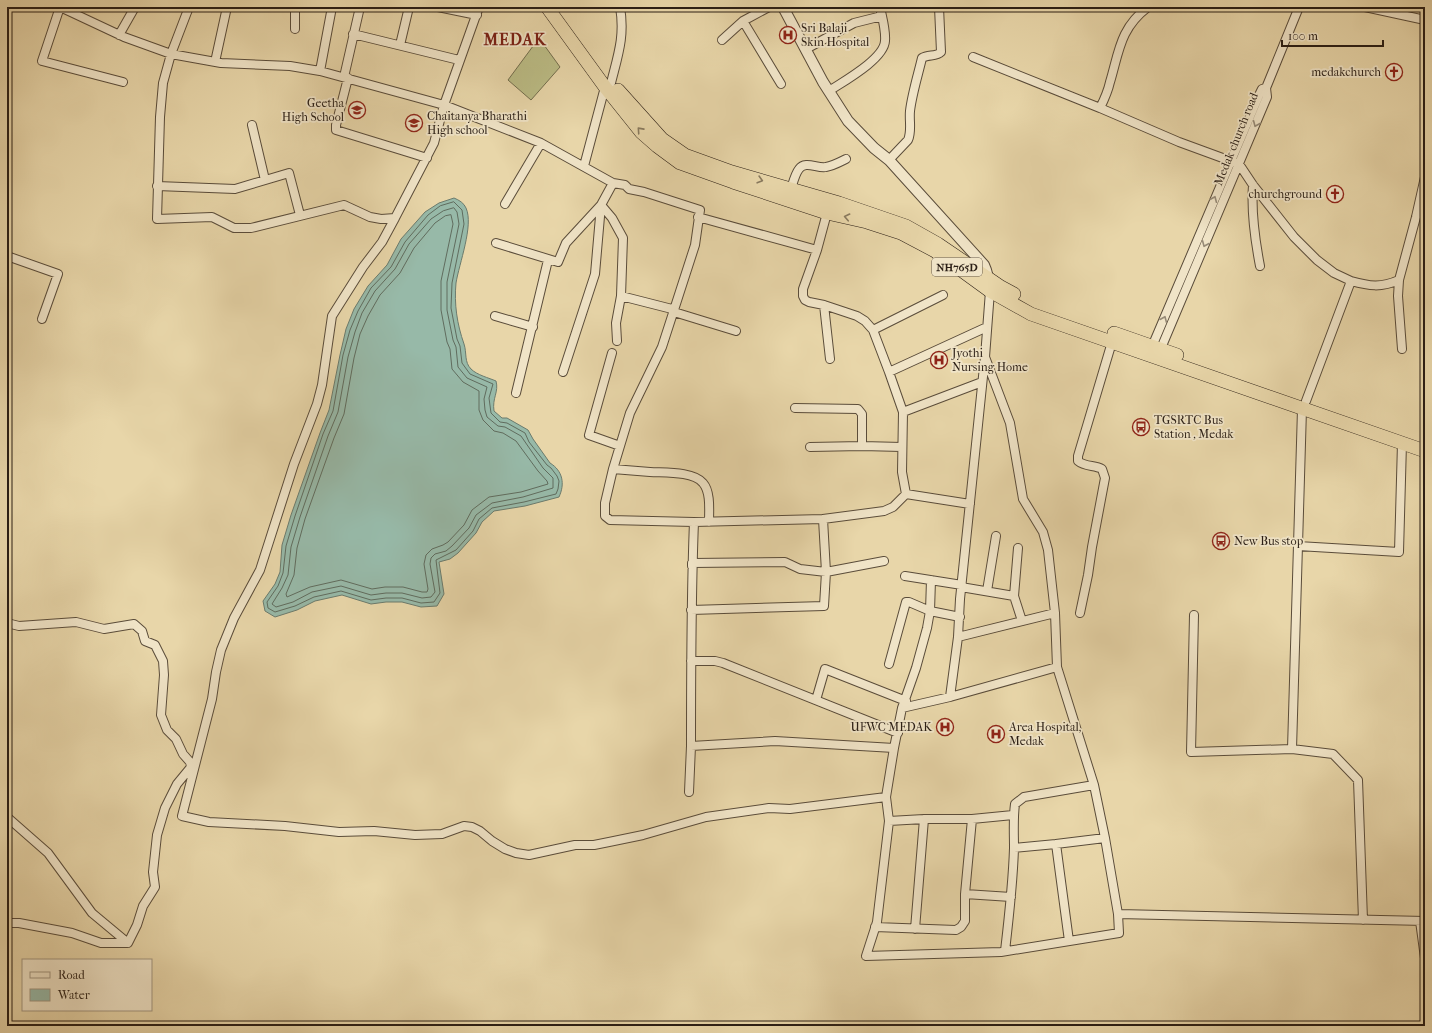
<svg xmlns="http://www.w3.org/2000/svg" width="1432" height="1033" font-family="'IM FELL French Canon',serif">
	<rect width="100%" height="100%" fill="#e8d6a9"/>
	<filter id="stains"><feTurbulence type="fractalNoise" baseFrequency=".005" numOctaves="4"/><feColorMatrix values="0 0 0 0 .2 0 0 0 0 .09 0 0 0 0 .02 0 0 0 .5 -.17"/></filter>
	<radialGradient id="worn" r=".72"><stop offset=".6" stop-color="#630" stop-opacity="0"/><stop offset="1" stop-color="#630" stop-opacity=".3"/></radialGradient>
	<path fill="#bbbc85" stroke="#726d4d" d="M539,38L560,67L531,100L508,80Z"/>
	<path fill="#97b9a8" stroke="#6b7b6d" d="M454,198C459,200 464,203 466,208C474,225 459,264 456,283C454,304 457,324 464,344C467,353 464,362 471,369C477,375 489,378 496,381C499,392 492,398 494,411L502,418H507L528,430L533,439L550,463C563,471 565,484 559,497L525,506L494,511L482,522L476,533L458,553L450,559L439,562L444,594L437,606L421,607L402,602H386L371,604L342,595L315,601L297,610L275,617L265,611L263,601L275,584L280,572L282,545L291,515L320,433L329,410L340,355L346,329L354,309L368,286L387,265L401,239L425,212L439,203Z"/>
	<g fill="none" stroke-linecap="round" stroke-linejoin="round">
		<path stroke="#606c5e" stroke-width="1" d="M454,202L462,210L464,224L452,283L451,308L457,339L460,346L462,363L470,374L493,384L489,398L491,413L500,422L507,423L525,433L529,442L547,465L551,468L557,476L559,481L558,489L556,494L524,502L492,508L479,519L473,531L456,550L436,560L440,593L434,602L421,603L402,598H386L371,600L341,591L314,597L295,606L275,612L268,608L267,602L278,586L283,573L286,546L295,516L323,434L333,411L343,355L350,330L358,311L371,288L391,267L405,242L428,215L440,206Z
			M454,208L457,212L459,224L447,282V310L453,340L456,347L458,367L467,378L487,387L484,399L485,410L487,417L498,426L505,427L521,436L543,468L553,478V488L523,497L492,503L476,515L469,528L452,546L446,551L435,554L431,558L430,564L435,592L431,597L422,598L402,593H386L371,595L341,586L312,592L293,602L276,607L272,604L282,588L288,575L291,547L300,517L328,436L338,412L348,357L355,332L362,313L375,291L395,269L409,244L431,219L443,211Z
			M451,215L453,224L441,281V310L447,342L450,349L452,369L463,382L479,391V410L483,420L494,431L503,433L516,441L538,471L547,481L548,484L521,492L489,497L472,510L464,525L448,542L443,545L432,549L426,555L424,564L428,589L427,592H422L403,587H385L372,589L341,580L310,587L287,597L286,594L294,575L297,548L305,519L334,438L344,414L354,358L360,334L368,316L380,295L400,273L414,248L435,223L445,216Z"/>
		<g stroke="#5a4c3a" stroke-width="10">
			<path id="minor" d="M60,7L124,37L171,54L221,63L290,66L320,71L444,105L479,7
				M60,7L42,61L123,82
				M189,7L171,54L163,83L160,117L157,219L212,217L234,228H251L344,205L370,217L381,219L395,218L434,143L444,105L541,143L613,183L625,185L629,189L644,192L700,210L695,245L662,347L630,413L613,469L605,503V516L610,520L694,522L823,519
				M438,7L477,15
				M1365,7L1425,20
				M743,21L781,84
				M295,29V7
				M353,34L459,60
				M119,35L135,7
				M722,40L743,21L769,7
				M400,45L409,7
				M806,49L854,23L882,16
				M973,57L1100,108L1179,142L1239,164L1253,185L1294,237L1317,260L1334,273L1351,281
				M215,62L227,7
				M320,71L332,7
				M344,77L360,7
				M348,78L336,125V130L427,158
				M611,83C618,55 625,36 620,7
				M1266,88L1299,7
				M829,91C844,81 884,59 885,41C886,30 882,17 880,7
				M1100,108C1104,100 1108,91 1110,82C1119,52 1120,28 1148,7
				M252,125L265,180
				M889,160L908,140C912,131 909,121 910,111C912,94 918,75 922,58C928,54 936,57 941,52L939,7
				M584,166L605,87
				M1253,185C1251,212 1255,240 1260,266
				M157,186L235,189L289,173L300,215
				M791,189C793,183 795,174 799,169C805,160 818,169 826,167C833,166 840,162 846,159
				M505,204L541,143
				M827,213L817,250L803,289V296L805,300L809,302L824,305L857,316L865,321L873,330L889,372L987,327
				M698,217L817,250
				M395,218L382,242L363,267L332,316L322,385L317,404L294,464L260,570L234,618L221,650L216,672L212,699L182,816L209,822L285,826L339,832L374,831L415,835L442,834L464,826L472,827L480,831L492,841L505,849L516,853L529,855L575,845H594L609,842L643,835L706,817L769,808L790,809L886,797
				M496,243L558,262L566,243L601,205L612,218L623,238L621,296L672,309L674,312L736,331
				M7,256L58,274L42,319
				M824,305L830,359
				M495,316L533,327
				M873,330L943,295
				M617,341L616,323L621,296
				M1151,349L1260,93L1262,89L1266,88
				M1402,349L1398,296L1399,280L1416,217L1425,177
				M612,353L589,435L620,446
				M1159,353L1267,97L1266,88
				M563,372L595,274L601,205L613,183
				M889,372L903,412L902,472L906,494L970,504
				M516,393L548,260
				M1306,401L1351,281C1369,286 1381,288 1399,280
				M795,408L858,409L862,414V446
				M903,412L982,382
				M810,447L862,446L902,447
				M613,469C625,470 638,471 650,472C664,473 693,471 703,483C711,492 709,511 709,522
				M694,522C691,597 691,671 691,746L775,741L894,748L902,708
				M1298,546L1399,552L1402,443
				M1018,548L1014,596L1022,621
				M692,566V563L785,562L800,569L826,572L884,561
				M905,576L962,585
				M931,580L930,611L927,628L916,668L902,708L950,697L1057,667
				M961,587L1014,596
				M987,591L996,536
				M691,610L824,606L826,572L823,519L884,511L893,507L906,494
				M1080,613L1088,575L1092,547L1105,478L1102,469C1095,465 1085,467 1078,461V456L1112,342
				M1194,615L1191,752L1292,749L1302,409
				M7,623L19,626L76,622L104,629L134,624L142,631L145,641L155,645L163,661L164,675L161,715L167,730L176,739L183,754L190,762L191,767L177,784L165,808L157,835L153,872L155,887L143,906L137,925L128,943
				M958,637L1055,613
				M691,661H715L723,663L898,733
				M889,664L906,602H909L930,611L960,617
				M950,697L958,637L960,599L985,357L990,291
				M816,700L825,669L906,701
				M894,748L886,797L889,821L877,922L866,956L1001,952L1119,933L1118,914L1105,838L1094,785L1057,667L1055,613L1048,550L1043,532L1023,499L1010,423L985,357
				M1292,749L1333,754L1358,780L1363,920
				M689,792L691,746
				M7,817L48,853L92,913L128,943H101L72,933L19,923H7
				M889,821L924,819H972L1013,815
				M1056,844L1069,941
				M1014,848L1056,844L1105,838
				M965,894L1011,897
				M1118,914L1425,921
				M1420,921L1425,958
				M875,927L956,930L961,927L965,921V894L972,819
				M915,929L924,819
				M1005,951C1009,917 1013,882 1014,848C1014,833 1013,819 1015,804L1024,797L1094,785"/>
		</g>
		<g stroke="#5a4c3a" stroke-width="12">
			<path id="tertiary" d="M783,7L823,82L848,121L874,148L889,160L984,265L986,270L989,281"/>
		</g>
		<g stroke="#2a1e15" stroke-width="14">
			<path id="trunk" d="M547,7L605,87L641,132L657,146L680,163L733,182L827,213L867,222L901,233L935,251L990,291L1031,314L1425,451
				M618,90L662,139L685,155L732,172L839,203L906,226L938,244L1001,287L1014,294
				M1114,333L1177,355"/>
		</g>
		<use href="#minor" stroke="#f0e4c7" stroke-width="8"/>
		<use href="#tertiary" stroke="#f0e4c7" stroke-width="10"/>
		<use href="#trunk" stroke="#e8d6a9" stroke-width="13"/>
	</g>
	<defs><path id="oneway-chevron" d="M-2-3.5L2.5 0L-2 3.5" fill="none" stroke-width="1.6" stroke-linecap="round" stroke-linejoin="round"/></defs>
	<g stroke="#978b77">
		<use href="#oneway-chevron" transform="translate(1256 124) rotate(113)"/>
		<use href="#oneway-chevron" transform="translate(1214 199) rotate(-67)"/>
		<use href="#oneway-chevron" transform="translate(1205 244) rotate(113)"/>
		<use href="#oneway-chevron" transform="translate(1164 319) rotate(-67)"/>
	</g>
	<g stroke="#897a5f">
		<use href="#oneway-chevron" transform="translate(640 130) rotate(-132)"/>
		<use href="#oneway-chevron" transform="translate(760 180) rotate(16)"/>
		<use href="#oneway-chevron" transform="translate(847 217) rotate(-168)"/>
	</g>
	<defs>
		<g id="hospital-ring" transform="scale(0.9)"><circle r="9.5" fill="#f0e4c7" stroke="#8f2418" stroke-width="1.5"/><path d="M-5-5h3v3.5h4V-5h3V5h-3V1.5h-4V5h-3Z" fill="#8f2418"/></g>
		<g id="church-ring" transform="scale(0.9)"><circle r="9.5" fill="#f0e4c7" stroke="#8f2418" stroke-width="1.5"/><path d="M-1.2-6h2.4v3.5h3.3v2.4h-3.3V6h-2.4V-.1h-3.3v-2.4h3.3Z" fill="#8f2418"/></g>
		<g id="school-ring" transform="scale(0.9)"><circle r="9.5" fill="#f0e4c7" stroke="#8f2418" stroke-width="1.5"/><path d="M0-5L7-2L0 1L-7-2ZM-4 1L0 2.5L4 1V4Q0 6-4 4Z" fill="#8f2418"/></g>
		<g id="bus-ring" transform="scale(0.9)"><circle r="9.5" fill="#f0e4c7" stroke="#8f2418" stroke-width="1.5"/><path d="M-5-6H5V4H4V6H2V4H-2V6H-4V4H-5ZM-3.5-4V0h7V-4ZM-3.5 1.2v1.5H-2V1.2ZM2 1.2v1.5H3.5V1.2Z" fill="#8f2418"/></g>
	</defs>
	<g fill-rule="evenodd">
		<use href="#hospital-ring" x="788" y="35"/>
		<use href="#church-ring" x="1394" y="72"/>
		<use href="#school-ring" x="357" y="110"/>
		<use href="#school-ring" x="414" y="123"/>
		<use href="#church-ring" x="1335" y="194"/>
		<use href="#hospital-ring" x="939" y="360"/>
		<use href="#bus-ring" x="1141" y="427"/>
		<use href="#bus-ring" x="1221" y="541"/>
		<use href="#hospital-ring" x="945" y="727"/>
		<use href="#hospital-ring" x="996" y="734"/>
	</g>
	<g text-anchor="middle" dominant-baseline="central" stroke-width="3.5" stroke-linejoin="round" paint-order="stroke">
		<rect fill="#f0e4c7" stroke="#65594a" stroke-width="1" x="932" y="258" width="50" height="18" rx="3"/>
		<g font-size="11" font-weight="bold" fill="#2a1e15">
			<text x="957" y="267">NH765D</text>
		</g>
		<g font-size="12" fill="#2a1e15" stroke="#f0e4c7" text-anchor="start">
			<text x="801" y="28">Sri Balaji<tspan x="801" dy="14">Skin Hospital</tspan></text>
			<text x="1381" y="72" text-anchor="end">medakchurch</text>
			<text x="344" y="103" text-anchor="end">Geetha<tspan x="344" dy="14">High School</tspan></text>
			<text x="427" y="116">Chaitanya Bharathi<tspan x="427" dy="14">High school</tspan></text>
			<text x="1322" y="194" text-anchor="end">churchground</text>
			<text x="952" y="353">Jyothi<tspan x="952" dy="14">Nursing Home</tspan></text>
			<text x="1154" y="420">TGSRTC Bus<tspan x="1154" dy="14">Station , Medak</tspan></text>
			<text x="1234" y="541">New Bus stop</text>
			<text x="932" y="727" text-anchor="end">UFWC MEDAK</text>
			<text x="1009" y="727">Area Hospital,<tspan x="1009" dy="14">Medak</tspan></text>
		</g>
		<g font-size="12" fill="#2a1e15" stroke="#f0e4c7">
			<text transform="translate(1236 139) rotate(-68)">Medak church road</text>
		</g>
		<g font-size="16" font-weight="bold" letter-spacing="1" fill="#7a1f14" stroke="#f0e4c7">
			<text x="515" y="39">MEDAK</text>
		</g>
	</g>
	<rect width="1432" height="1033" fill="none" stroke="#e8d6a9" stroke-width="24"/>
	<rect x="8" y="8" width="1416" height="1017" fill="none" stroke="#2a1e15" stroke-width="2"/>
	<rect x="12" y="12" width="1408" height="1009" fill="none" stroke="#2a1e15"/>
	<rect x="22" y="959" width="130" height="52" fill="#f0e4c7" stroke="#a19580"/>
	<rect x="30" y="972" width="20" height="6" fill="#f0e4c7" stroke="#a19580"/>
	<text x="58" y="979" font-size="12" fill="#2a1e15">Road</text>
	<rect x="30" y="989" width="20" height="12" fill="#97b9a8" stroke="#a19580"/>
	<text x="58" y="999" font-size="12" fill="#2a1e15">Water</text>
	<path d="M1282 40v6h101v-6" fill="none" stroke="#2a1e15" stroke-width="2"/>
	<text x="1288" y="40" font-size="12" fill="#2a1e15" stroke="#f0e4c7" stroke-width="3" paint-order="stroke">100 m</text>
	<rect width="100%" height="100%" filter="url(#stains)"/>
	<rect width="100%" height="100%" fill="url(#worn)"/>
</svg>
